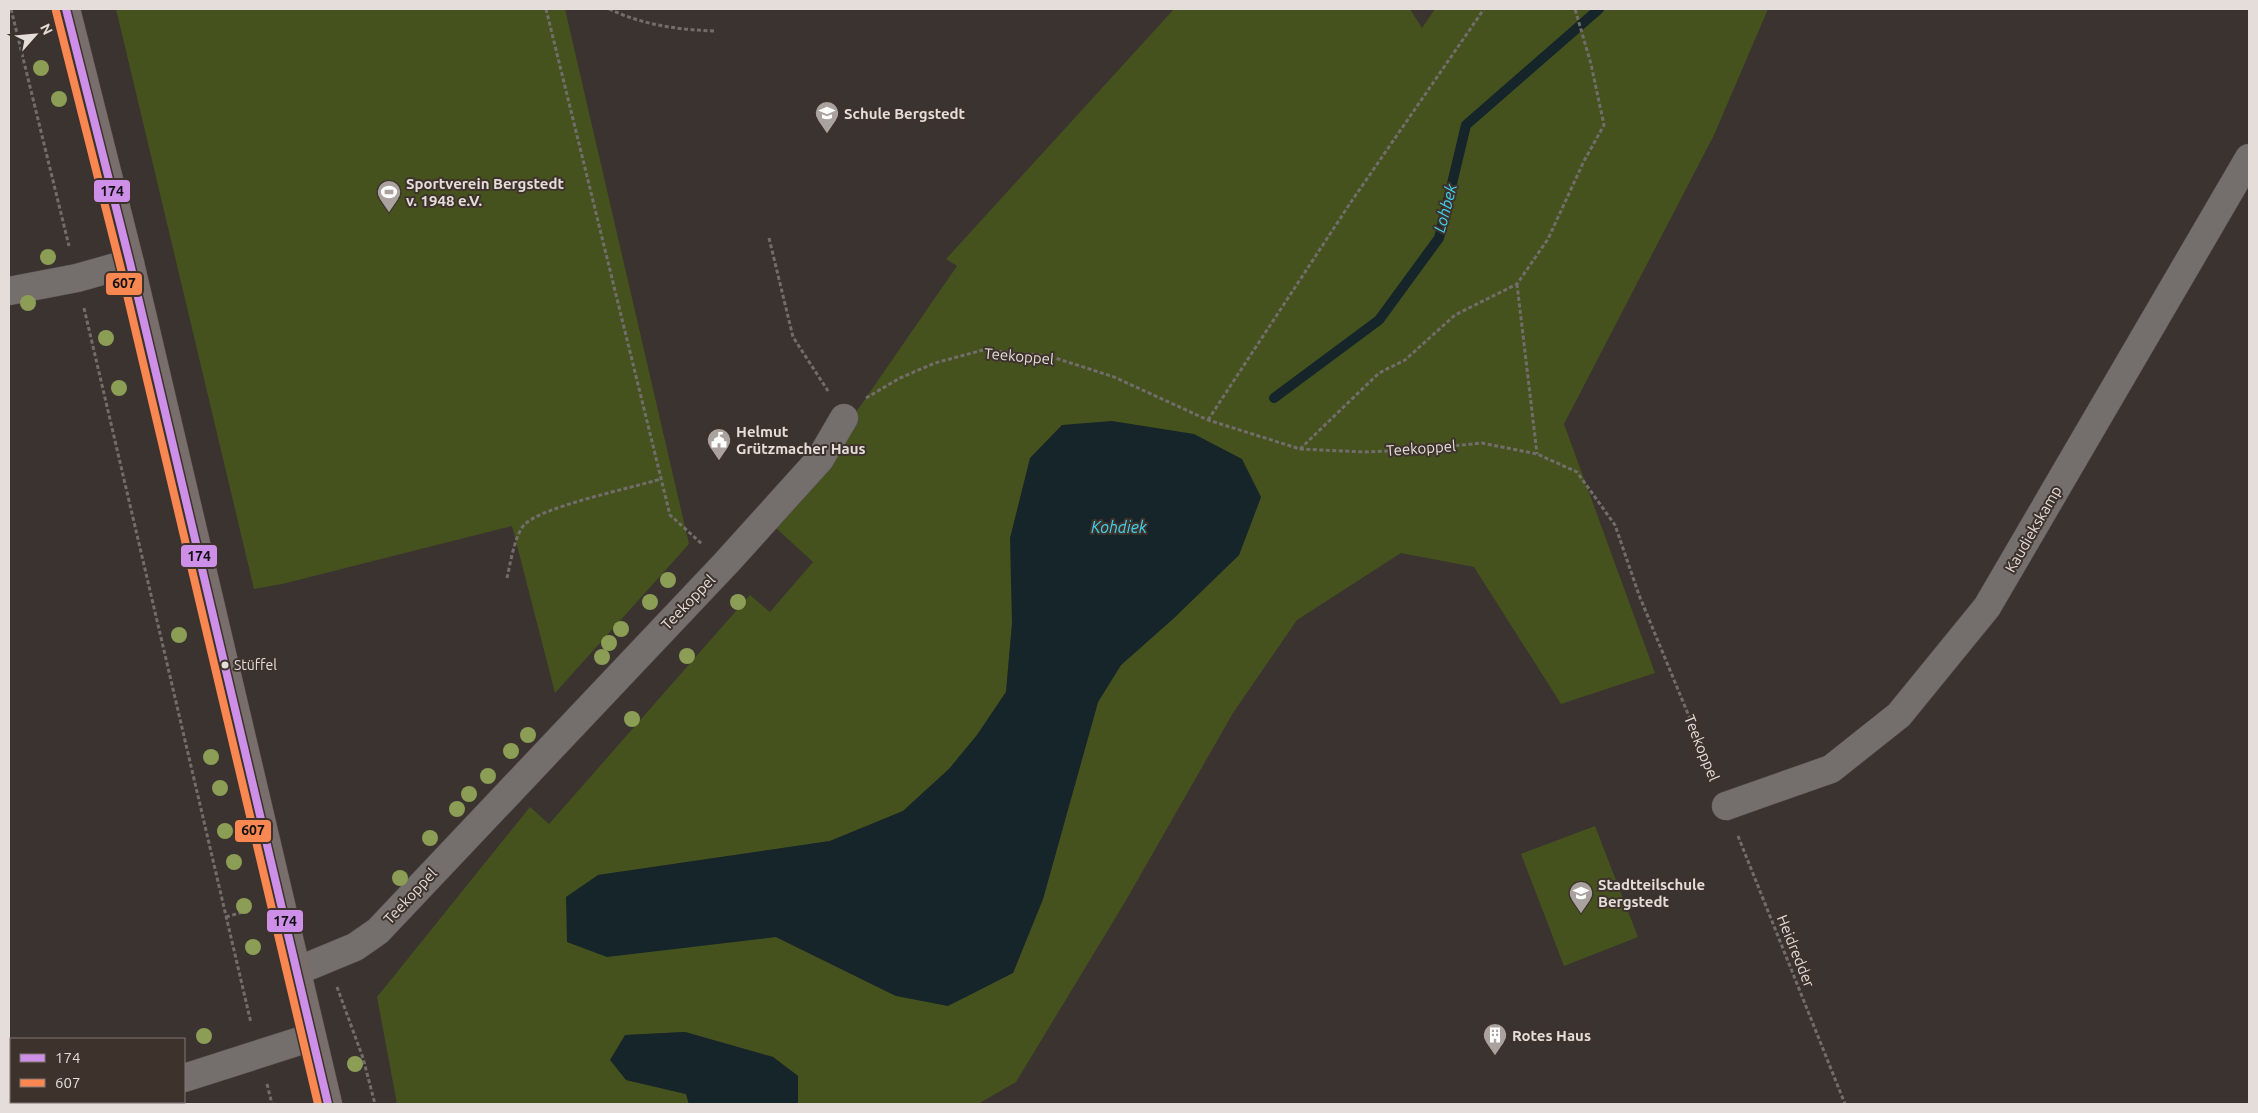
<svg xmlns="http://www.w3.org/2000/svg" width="2258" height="1113" font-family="Ubuntu,sans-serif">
	<rect width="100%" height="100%" fill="#3a3330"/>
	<path fill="#45521d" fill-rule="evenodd" d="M116,9H565L689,544L555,693L512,526L282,584L254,589Z
		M1174,9H1410L1422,28L1435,9H1768L1714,135L1564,424L1655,673L1561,704L1474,567L1401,553L1297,620L1233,713L1125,902L1016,1082L978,1104H798V1076L773,1057L685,1032L625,1035L626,1080L686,1094L689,1104H397L377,997L530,807L549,824L750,595L770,612L813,562L776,528L957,266L946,259ZM1261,497L1239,555L1174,618L1121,665L1098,702L1043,899L1013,973L896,996L776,937L598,875L830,841L903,811L949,769L977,735L1006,692L1012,624Z
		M1595,826L1638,937L1564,966L1521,854Z"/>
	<path fill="#152529" d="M1112,421L1194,434L1242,459L1261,497L1239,555L1174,618L1121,665L1098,702L1043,899L1013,973L948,1006L896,996L776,937L607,957L567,942L566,897L598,875L830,841L903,811L949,769L977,735L1006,692L1012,624L1010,538L1030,458L1062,425Z
		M685,1032L773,1057L798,1076V1104H689L686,1094L626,1080L610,1060L625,1035Z"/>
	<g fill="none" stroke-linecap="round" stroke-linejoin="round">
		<path stroke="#152529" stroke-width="10" d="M1274,398L1379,320L1439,238L1466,125L1599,9"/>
		<g stroke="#585250" stroke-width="29">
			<path id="street" d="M9,291L77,278L130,263
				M1726,806L1831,769L1899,715L1987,607L2249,158
				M297,971L355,947L378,931L727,562L820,459L844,418
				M184,1078L312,1037
				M106,1104L114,1102"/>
		</g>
		<g stroke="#585250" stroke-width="29">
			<path id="secondary" d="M66,9L130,263L328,1104"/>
		</g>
		<path stroke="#726d6b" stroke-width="3" stroke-dasharray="4 2.5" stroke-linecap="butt" d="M11,9L69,246
			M546,9L670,515L702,544
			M609,9C643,25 679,30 716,31
			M769,238L793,337L828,391
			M1517,284L1537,454
			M84,308L251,1023
			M866,398L900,378L935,363L983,350L1049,356L1114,377L1208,420L1300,449L1365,452L1413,450L1482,443L1537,454L1577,472L1615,525L1639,595L1714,777
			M1208,420L1351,202L1484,9
			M1300,449L1379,373L1405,360L1455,315L1517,284L1548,239L1584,161L1604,125L1591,64L1575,9
			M507,578C510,565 515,533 525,524C544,506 632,488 661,479
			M1738,836L1845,1104
			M226,917L249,910
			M337,987L363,1058L375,1104
			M267,1084L272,1104"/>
		<use href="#street" stroke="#746e6c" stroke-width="28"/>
		<use href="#secondary" stroke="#786f6c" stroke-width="28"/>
		<g stroke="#3e322c" stroke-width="11">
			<path id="bus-1" d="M66,9L130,263L328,1104"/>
		</g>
		<g stroke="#3e322c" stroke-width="11">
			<path id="bus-2" d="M56,11L120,265L318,1104"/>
		</g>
		<use href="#bus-1" stroke="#ce8fe9" stroke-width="8"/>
		<use href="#bus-2" stroke="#f88751" stroke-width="8"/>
	</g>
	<g fill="#8c9d55">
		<circle cx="41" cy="68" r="8"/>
		<circle cx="59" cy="99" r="8"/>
		<circle cx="48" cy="257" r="8"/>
		<circle cx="28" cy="303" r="8"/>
		<circle cx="106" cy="338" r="8"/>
		<circle cx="119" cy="388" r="8"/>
		<circle cx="668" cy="580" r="8"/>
		<circle cx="650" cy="602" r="8"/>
		<circle cx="738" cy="602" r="8"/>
		<circle cx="621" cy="629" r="8"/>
		<circle cx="179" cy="635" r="8"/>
		<circle cx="609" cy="643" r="8"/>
		<circle cx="687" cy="656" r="8"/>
		<circle cx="602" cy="657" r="8"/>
		<circle cx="632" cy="719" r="8"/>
		<circle cx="528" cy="735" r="8"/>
		<circle cx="511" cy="751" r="8"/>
		<circle cx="211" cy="757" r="8"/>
		<circle cx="488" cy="776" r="8"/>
		<circle cx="220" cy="788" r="8"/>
		<circle cx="469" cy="794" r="8"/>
		<circle cx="457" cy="809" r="8"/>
		<circle cx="225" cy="831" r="8"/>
		<circle cx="430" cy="838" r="8"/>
		<circle cx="234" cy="862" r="8"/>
		<circle cx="400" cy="878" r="8"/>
		<circle cx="244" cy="906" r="8"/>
		<circle cx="253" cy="947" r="8"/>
		<circle cx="204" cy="1036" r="8"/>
		<circle cx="355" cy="1064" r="8"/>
	</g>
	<defs>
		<g id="school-pin" transform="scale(1.25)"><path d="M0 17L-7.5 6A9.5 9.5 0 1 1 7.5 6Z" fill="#a9a29e" stroke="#3e322c"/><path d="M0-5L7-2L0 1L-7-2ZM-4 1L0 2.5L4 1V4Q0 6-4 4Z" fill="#fff"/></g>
		<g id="stadium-pin" transform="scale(1.25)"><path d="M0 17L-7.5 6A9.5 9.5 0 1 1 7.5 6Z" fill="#a9a29e" stroke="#3e322c"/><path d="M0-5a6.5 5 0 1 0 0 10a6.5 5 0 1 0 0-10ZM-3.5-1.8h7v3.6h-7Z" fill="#fff"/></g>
		<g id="civic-pin" transform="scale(1.25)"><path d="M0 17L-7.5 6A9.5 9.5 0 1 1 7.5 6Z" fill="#a9a29e" stroke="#3e322c"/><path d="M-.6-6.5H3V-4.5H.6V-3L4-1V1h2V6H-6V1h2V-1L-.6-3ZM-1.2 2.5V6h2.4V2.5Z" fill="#fff"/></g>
		<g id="building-pin" transform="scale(1.25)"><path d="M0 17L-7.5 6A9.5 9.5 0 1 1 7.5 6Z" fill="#a9a29e" stroke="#3e322c"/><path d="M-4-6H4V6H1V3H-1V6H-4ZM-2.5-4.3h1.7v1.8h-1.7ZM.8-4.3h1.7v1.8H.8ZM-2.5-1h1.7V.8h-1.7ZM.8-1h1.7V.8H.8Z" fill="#fff"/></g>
	</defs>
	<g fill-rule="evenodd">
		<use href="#school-pin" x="827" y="113"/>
		<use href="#stadium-pin" x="389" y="192"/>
		<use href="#civic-pin" x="719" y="440"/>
		<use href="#school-pin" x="1581" y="893"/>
		<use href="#building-pin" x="1495" y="1035"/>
	</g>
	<circle fill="#e5ddda" stroke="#3e322c" stroke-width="2" cx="225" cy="665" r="4.5"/>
	<g text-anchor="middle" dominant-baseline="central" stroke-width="4" stroke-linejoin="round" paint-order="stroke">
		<g font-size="14" fill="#e5ddda" stroke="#3e322c" text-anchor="start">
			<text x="234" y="665">Stüffel</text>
		</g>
		<g font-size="15" font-weight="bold" fill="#e5ddda" stroke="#3e322c" text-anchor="start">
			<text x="844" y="113">Schule Bergstedt</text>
			<text x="406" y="183">Sportverein Bergstedt<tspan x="406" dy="17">v. 1948 e.V.</tspan></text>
			<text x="736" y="431">Helmut<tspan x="736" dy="17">Grützmacher Haus</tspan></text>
			<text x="1598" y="884">Stadtteilschule<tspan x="1598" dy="17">Bergstedt</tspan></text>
			<text x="1512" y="1035">Rotes Haus</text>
		</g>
		<g font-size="15" fill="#e5ddda" stroke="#3e322c">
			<text transform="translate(1019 356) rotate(5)">Teekoppel</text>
			<text transform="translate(1421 448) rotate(-4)">Teekoppel</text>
			<text transform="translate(2033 529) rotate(-60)">Kaudiekskamp</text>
			<text transform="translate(688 602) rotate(-46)">Teekoppel</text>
			<text transform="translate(1702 748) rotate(68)">Teekoppel</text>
			<text transform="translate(410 896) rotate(-47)">Teekoppel</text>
			<text transform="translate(1796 951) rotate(68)">Heidredder</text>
		</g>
		<g font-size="16" font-style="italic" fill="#3ed4f1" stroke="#3e322c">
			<text transform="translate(1445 208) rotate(-75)">Lohbek</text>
			<text x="1119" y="527">Kohdiek</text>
		</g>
	</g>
	<g stroke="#3e322c" stroke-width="2">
		<rect x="93" y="179" width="38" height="24" rx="5" fill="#ce8fe9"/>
		<rect x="105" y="272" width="38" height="24" rx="5" fill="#f88751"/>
		<rect x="180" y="544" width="38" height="24" rx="5" fill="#ce8fe9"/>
		<rect x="234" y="819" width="38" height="24" rx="5" fill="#f88751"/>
		<rect x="266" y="909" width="38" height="24" rx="5" fill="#ce8fe9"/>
	</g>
	<g font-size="14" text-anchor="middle" font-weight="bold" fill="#111">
		<text x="112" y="196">174</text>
		<text x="124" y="288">607</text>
		<text x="199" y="561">174</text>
		<text x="253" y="835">607</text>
		<text x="285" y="926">174</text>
	</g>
	<rect width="2258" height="1113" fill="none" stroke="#e5ddda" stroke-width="20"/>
	<rect x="10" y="1038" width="175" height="65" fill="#3e322c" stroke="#817672"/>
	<rect x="20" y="1054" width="25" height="8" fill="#ce8fe9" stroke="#817672"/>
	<text x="55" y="1063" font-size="15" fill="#e5ddda">174</text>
	<rect x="20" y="1079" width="25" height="8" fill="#f88751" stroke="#817672"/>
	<text x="55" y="1088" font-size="15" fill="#e5ddda">607</text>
	<g transform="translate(35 35) rotate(63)" stroke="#3e322c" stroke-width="4" paint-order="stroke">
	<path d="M0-4L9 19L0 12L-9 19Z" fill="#e5ddda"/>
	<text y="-8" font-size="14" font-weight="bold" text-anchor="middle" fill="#e5ddda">N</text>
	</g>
</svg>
